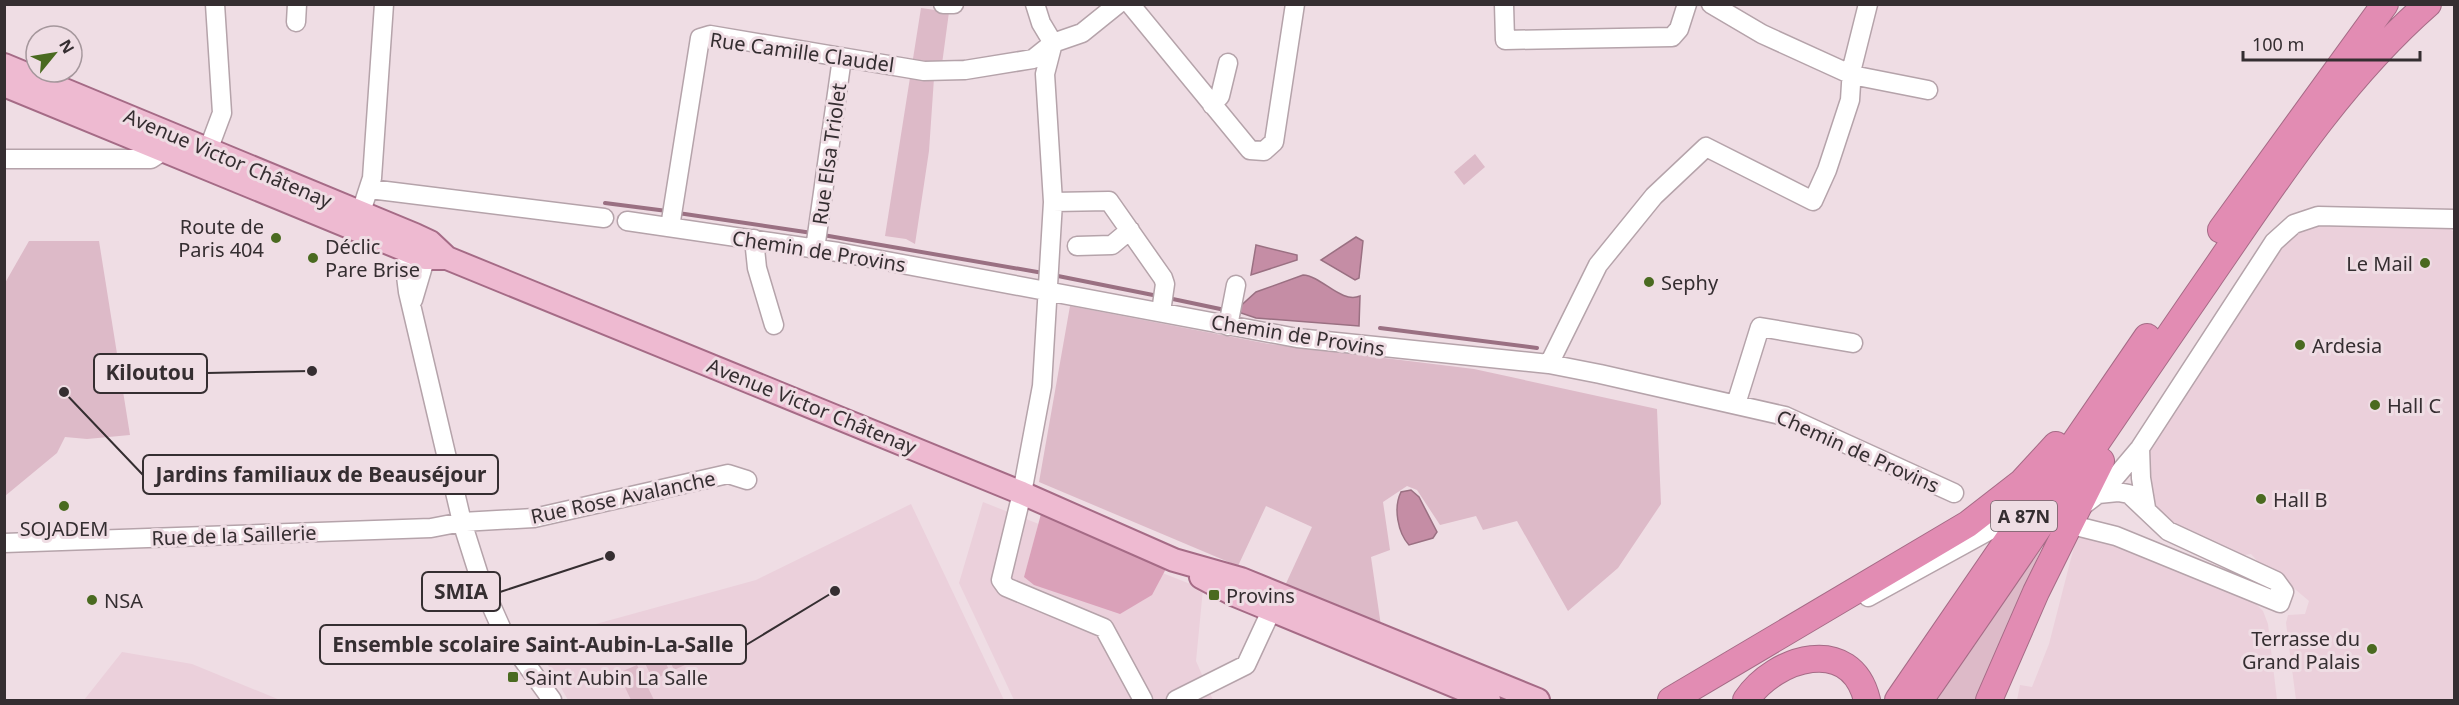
<svg xmlns="http://www.w3.org/2000/svg" width="2459" height="705" font-family="'Noto Sans',sans-serif">
	<rect width="100%" height="100%" fill="#efdde4"/>
	<path fill="#ebd0db" d="M2317,224L2447,227L2454,232V700H2296L2286,623L2288,615L2305,614L2309,601L2276,573L2263,567L2251,554L2239,556L2173,526L2153,506L2144,454L2286,240Z
		M983,502L1203,589L1196,661L1213,700H1014L959,583Z
		M911,504L1004,700H568L534,641L756,580Z
		M2077,535L2114,545L2255,603L2263,611L2268,624L2277,700H2017L2020,685L2032,687L2049,644Z
		M122,652L192,664L280,700H84Z"/>
	<path fill="#ddbac8" d="M921,8L949,12L942,64L934,78L929,151L915,244L906,239L885,236Z
		M1475,154L1485,167L1464,185L1454,172Z
		M29,241H99L130,435L87,439L65,437L57,453L5,496V283Z
		M1070,306L1269,344L1474,369L1657,409L1661,504L1618,568L1568,611L1517,521L1483,530L1476,516L1440,525L1417,490L1407,486L1383,502L1390,550L1371,557L1381,626L1283,590L1312,527L1266,506L1238,566L1039,482Z
		M2042,547L1977,700H1937Z
		M672,649H682L698,659L674,670L666,652Z
		M661,653L670,672L653,680L644,661Z
		M637,665L654,700H631L623,683L611,676Z"/>
	<path fill="#daa1b9" d="M1041,514L1168,565L1152,595L1120,614L1034,585L1024,577Z"/>
	<path fill="#c58da5" stroke="#9a7082" stroke-width="1.5" d="M1356,237L1363,241L1359,278L1355,280L1321,260Z
		M1256,245L1297,255V260L1251,275Z
		M1303,275C1322,276 1341,304 1360,296L1359,326L1256,318L1235,311L1256,292Z
		M1411,490L1419,497L1437,532L1433,538L1409,545C1398,533 1393,508 1401,492Z"/>
	<g fill="none" stroke-linecap="round" stroke-linejoin="round">
		<path stroke="#9a7082" stroke-width="4" d="M605,203L667,211
			M678,213L812,233
			M823,235L1043,273
			M1053,275L1158,296
			M1168,298L1225,310
			M1380,328L1537,348"/>
		<g stroke="#b5a3aa" stroke-width="21">
			<path id="minor" d="M943,4H954
				M1035,4L1041,23L1053,43L1045,74L1053,202L1042,386L1022,493L1001,580L1006,587L1104,628L1143,700
				M1130,4L1250,150L1264,151L1274,142L1295,4
				M1504,4L1505,40L1672,37L1679,29L1687,4
				M1711,4L1762,34L1852,75L1928,90
				M296,22L297,4
				M1212,105L1220,96L1228,63
				M4,159H151L165,150L169,142
				M204,161L222,113L215,4
				M370,189L604,218
				M1053,202L1109,201L1163,278L1165,284L1161,312
				M627,221L838,252L1297,338L1549,364L1600,374L1785,416L1954,493
				M357,224L372,178L384,4
				M670,227L700,38L710,35L924,71L965,70L1033,59L1053,43L1082,33L1118,4
				M414,239L405,268L408,292L462,522L482,585L503,632L552,700
				M754,239L757,268L774,325
				M1077,246L1112,245L1130,230
				M815,249L842,58
				M413,300L429,246
				M1228,326L1236,285
				M1549,364L1598,265L1654,196L1706,147L1813,201L1827,170L1850,100L1852,68L1868,4
				M1736,404L1760,327L1853,343
				M2140,448L2141,478L2146,508
				M2081,507L2107,487L2140,448L2274,242L2294,224L2318,216L2454,219
				M2080,527L2116,536L2280,603L2284,592L2276,581L2168,531L2129,494L2118,492L2098,494
				M4,543L431,528L462,522L534,518L728,474L747,480
				M1868,597L1990,530
				M1176,700L1246,665L1272,609"/>
		</g>
		<g stroke="#a56b86" stroke-width="26">
			<path id="major" d="M4,65L415,235L430,242L447,258L1022,493L1174,560L1241,579L1538,700
				M4,85L425,258H447
				M1201,577L1235,595L1489,700"/>
		</g>
		<g stroke="#a56b86" stroke-width="28">
			<path id="highway" d="M2221,230L2385,4
				M1671,700L1968,524L2022,482L2056,445
				M1746,700C1775,657 1851,634 1867,700
				M1898,700L2147,337
				M1920,700C2017,561 2111,420 2207,281C2274,184 2339,82 2428,4
				M1989,700L2036,592L2101,461"/>
		</g>
		<use href="#minor" stroke="#fff" stroke-width="18"/>
		<use href="#major" stroke="#eebad1" stroke-width="22"/>
		<use href="#highway" stroke="#e28cb3" stroke-width="26"/>
	</g>
	<g fill="#4a6a20" stroke="#efdde4" stroke-width="2">
		<circle cx="276" cy="238" r="6"/>
		<circle cx="313" cy="258" r="6"/>
		<circle cx="2425" cy="263" r="6"/>
		<circle cx="1649" cy="282" r="6"/>
		<circle cx="2300" cy="345" r="6"/>
		<circle cx="2375" cy="405" r="6"/>
		<circle cx="2261" cy="499" r="6"/>
		<circle cx="64" cy="506" r="6"/>
		<rect x="1208" y="589" width="12" height="12" rx="3"/>
		<circle cx="92" cy="600" r="6"/>
		<circle cx="2372" cy="649" r="6"/>
		<rect x="507" y="671" width="12" height="12" rx="3"/>
	</g>
	<g text-anchor="middle" dominant-baseline="central" stroke-width="6" stroke-linejoin="round" paint-order="stroke">
		<rect fill="#efdde4" stroke="#6d6267" stroke-width="1.5" x="1991" y="501" width="66" height="30" rx="4.5"/>
		<g font-size="18" font-weight="bold" fill="#352e31">
			<text x="2024" y="516">A 87N</text>
		</g>
		<g font-size="20" fill="#352e31" stroke="#efdde4">
			<text transform="translate(802 52) rotate(8)">Rue Camille Claudel</text>
			<text transform="translate(829 154) rotate(-82)">Rue Elsa Triolet</text>
			<text transform="translate(228 158) rotate(23)">Avenue Victor Châtenay</text>
			<text transform="translate(819 251) rotate(9)">Chemin de Provins</text>
			<text transform="translate(1298 335) rotate(9)">Chemin de Provins</text>
			<text transform="translate(812 406) rotate(22)">Avenue Victor Châtenay</text>
			<text transform="translate(1858 451) rotate(24)">Chemin de Provins</text>
			<text transform="translate(623 497) rotate(-12)">Rue Rose Avalanche</text>
			<text transform="translate(234 535) rotate(-2)">Rue de la Saillerie</text>
		</g>
		<g font-size="20" fill="#352e31" stroke="#efdde4" text-anchor="start">
			<text x="264" y="226" text-anchor="end">Route de<tspan x="264" dy="23">Paris 404</tspan></text>
			<text x="325" y="246">Déclic<tspan x="325" dy="23">Pare Brise</tspan></text>
			<text x="2413" y="263" text-anchor="end">Le Mail</text>
			<text x="1661" y="282">Sephy</text>
			<text x="2312" y="345">Ardesia</text>
			<text x="2387" y="405">Hall C</text>
			<text x="2273" y="499">Hall B</text>
			<text x="64" y="528" text-anchor="middle">SOJADEM</text>
			<text x="1226" y="595">Provins</text>
			<text x="104" y="600">NSA</text>
			<text x="2360" y="638" text-anchor="end">Terrasse du<tspan x="2360" dy="23">Grand Palais</tspan></text>
			<text x="525" y="677">Saint Aubin La Salle</text>
		</g>
	</g>
	<path fill="none" stroke="#352e31" stroke-width="2" d="M312 371L207 373M64 392L143 475M610 556L500 592M835 591L746 645"/>
	<g fill="#352e31" stroke="#efdde4" stroke-width="2">
		<circle cx="312" cy="371" r="6"/>
		<circle cx="64" cy="392" r="6"/>
		<circle cx="610" cy="556" r="6"/>
		<circle cx="835" cy="591" r="6"/>
	</g>
	<g fill="#efdde4" stroke="#352e31" stroke-width="2">
		<rect x="94" y="354" width="113" height="39" rx="6"/>
		<rect x="143" y="455" width="355" height="39" rx="6"/>
		<rect x="422" y="572" width="78" height="39" rx="6"/>
		<rect x="320" y="625" width="426" height="39" rx="6"/>
	</g>
	<g font-size="21" text-anchor="middle" font-weight="bold" fill="#352e31">
		<text x="150" y="380">Kiloutou</text>
		<text x="321" y="482">Jardins familiaux de Beauséjour</text>
		<text x="461" y="599">SMIA</text>
		<text x="533" y="652">Ensemble scolaire Saint-Aubin-La-Salle</text>
	</g>
	<rect width="2459" height="705" fill="none" stroke="#352e31" stroke-width="12"/>
	<g transform="translate(54 54) rotate(60)"><circle r="28" fill="#efdde4" stroke="#a5979c" stroke-width="1.5"/>
	<path d="M0-4.5L10 22L0 15L-10 22Z" fill="#4a6a20"/>
	<text y="-9" font-size="16" font-weight="bold" text-anchor="middle" fill="#352e31">N</text>
	</g>
	<path d="M2243 51v9h177v-9" fill="none" stroke="#352e31" stroke-width="3"/>
	<text x="2252" y="51" font-size="18" fill="#352e31" stroke="#efdde4" stroke-width="4.5" paint-order="stroke">100 m</text>
</svg>
